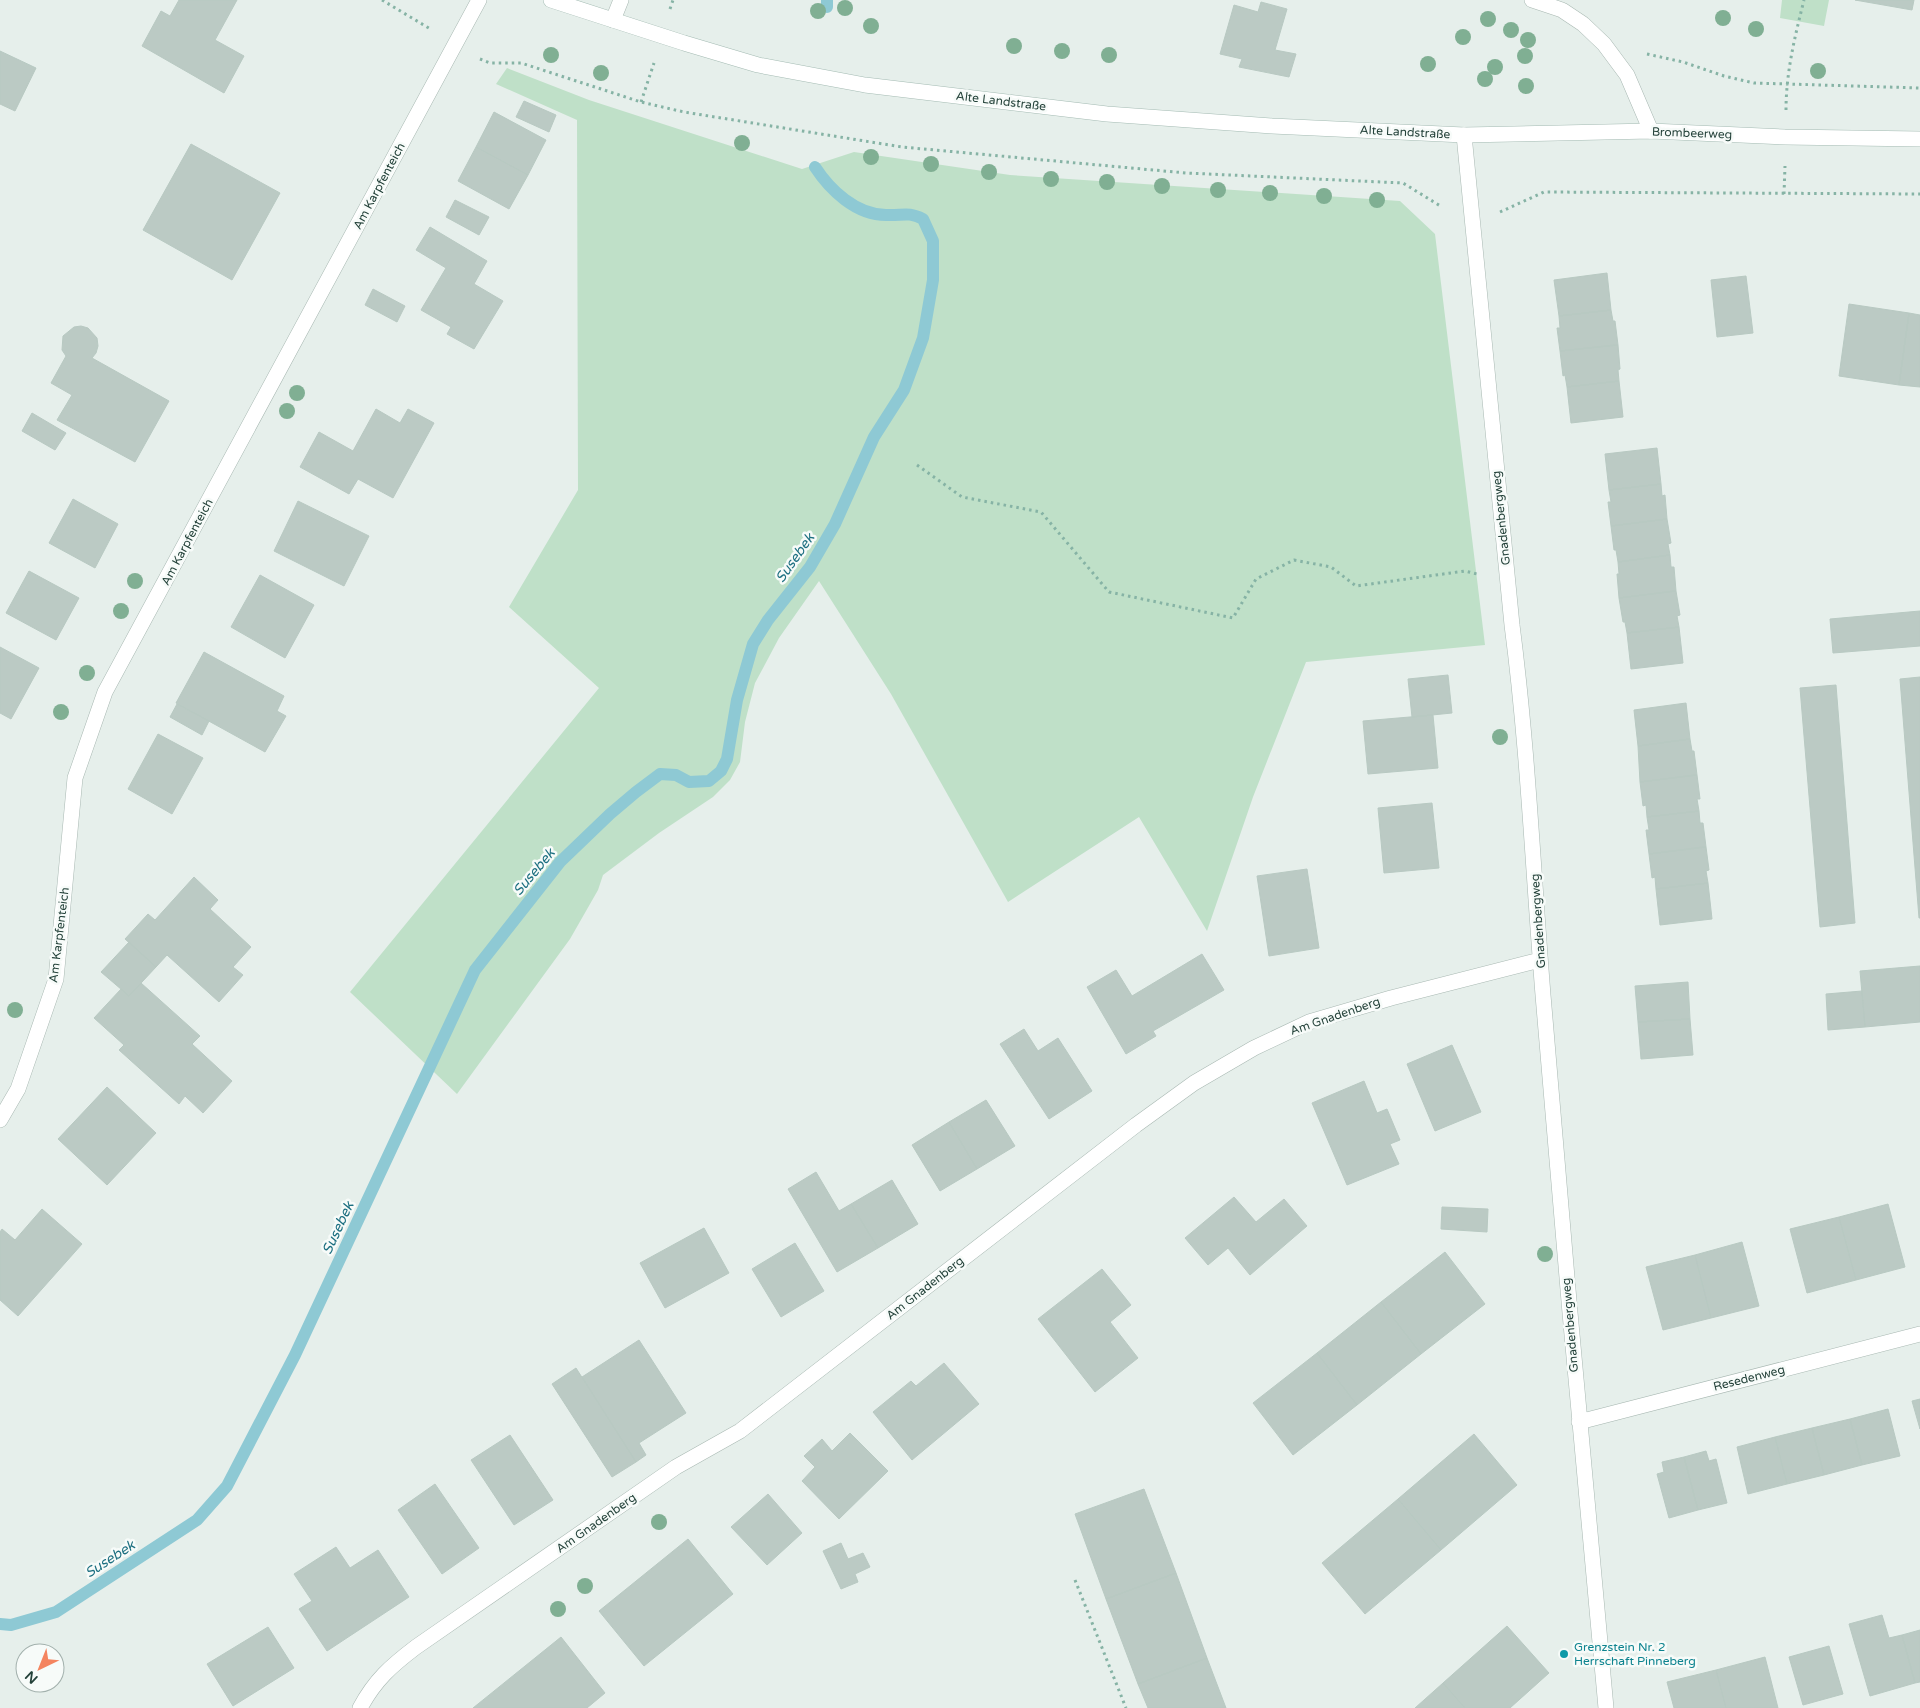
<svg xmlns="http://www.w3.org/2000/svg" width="1920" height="1708" font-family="'Varela Round',sans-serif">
	<rect width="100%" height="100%" fill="#e6efeb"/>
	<path fill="#bfe0c8" d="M1782,0H1829L1824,26L1780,18Z
		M507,68L589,100L802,169L854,152L1010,175L1400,201L1435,234L1485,645L1306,662L1253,797L1207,931L1139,817L1008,902L891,694L819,581L779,638L755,683L745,722L740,762L730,780L713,797L659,833L603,875L598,890L570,939L457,1094L350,992L599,688L509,607L578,490L577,120L496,84Z"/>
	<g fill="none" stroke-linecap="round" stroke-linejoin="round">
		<path stroke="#8ec9d4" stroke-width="12" d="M827,7V0
			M0,1624L11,1625L56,1612L197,1520L227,1486L295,1355L475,970L560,862L610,814L636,792L660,774L676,775L689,782L709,781L721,771L727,759L737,700L753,644L768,620L810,567L835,524L874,437L904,390L923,338L933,280V241L923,219C907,211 903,216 886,215C856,215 830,190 815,167"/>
	</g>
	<path fill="#bbcac4" stroke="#b8c9c2" d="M179,0H237L215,40L244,56L224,93L142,46L161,11L170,16Z
		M1855,0H1914L1912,10Z
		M1261,2L1287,9L1275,50L1296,54L1289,77L1239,67L1242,59L1220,54L1234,5L1258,12Z
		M0,51L36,68L15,111L0,104Z
		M524,101L556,115L549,132L516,117Z
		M494,112L546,140L528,175L476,147Z
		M191,144L280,193L232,280L143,230Z
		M476,147L528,175L509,209L458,181Z
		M455,200L489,217L479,235L446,217Z
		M430,227L487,261L474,284L503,301L474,349L447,334L451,327L421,310L446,268L416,250Z
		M1607,273L1611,310L1559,316L1554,280Z
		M1746,276L1753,333L1717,337L1711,280Z
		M373,289L405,306L397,322L365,305Z
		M1849,304L1909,313L1899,385L1839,376Z
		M1611,310L1613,321H1615L1618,345L1560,351L1557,328H1560L1559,316Z
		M1909,313L1920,315V387L1899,385Z
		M81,326L88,328L97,338L98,346L96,353L92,358L169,401L135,462L57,420L72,395L51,383L66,356L62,350L63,336L74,327Z
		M1615,345H1618L1620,369L1618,370L1619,381L1567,387L1565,375L1563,376L1560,351Z
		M1619,381L1623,417L1571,423L1567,387Z
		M376,409L400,423L408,409L434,423L393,498L358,479L349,494L300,467L319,432L353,451Z
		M32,413L66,433L55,450L22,431Z
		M1657,448L1661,484L1609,490L1605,454Z
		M1661,484L1662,496L1665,495L1667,519L1611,526L1608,502H1611L1609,490Z
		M73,499L118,524L95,568L49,543Z
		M298,501L369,536L344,586L274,551Z
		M1667,519L1671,543L1668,544L1670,555L1618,562L1616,550H1614L1611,526Z
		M1670,555L1671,567H1674L1676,591L1619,598L1617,574H1619L1618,562Z
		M29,571L79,598L56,640L6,613Z
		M260,575L314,605L285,658L231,627Z
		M1674,591H1676L1680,615L1677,616L1679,627L1627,633L1625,622H1623L1619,598Z
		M1920,611V646L1833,653L1830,619Z
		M1679,627L1683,663L1631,669L1627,633Z
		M0,647L39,668L11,719L0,713Z
		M204,652L284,696L277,711L286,716L265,752L176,703Z
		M1448,675L1452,713L1412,717L1408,679Z
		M1920,677V918H1919L1900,679Z
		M1836,685L1855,923L1820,927L1800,688Z
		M1686,703L1690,739L1638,746L1634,710Z
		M177,704L209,721L202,735L170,717Z
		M1433,715L1438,768L1368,774L1363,721Z
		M158,734L203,758L172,814L128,789Z
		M1690,739L1692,751H1694L1697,775L1640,782L1638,746Z
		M1695,775H1697L1700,799H1697L1699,811L1647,817L1646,805L1643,806L1640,782Z
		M1432,803L1439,868L1384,873L1378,808Z
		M1699,811L1700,823H1703L1706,847L1649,854L1646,830H1649L1647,817Z
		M1703,847H1706L1709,870L1706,871L1708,883L1656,889L1655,877L1652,878L1649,854Z
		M1307,869L1319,948L1269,956L1257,876Z
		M194,877L218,900L210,909L251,947L233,967L243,975L219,1002L167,955L156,967L125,939L148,914L155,920Z
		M1708,883L1712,919L1660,925L1656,889Z
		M129,942L156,967L129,996L101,972Z
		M1202,954L1224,990L1153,1031L1156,1036L1126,1054L1087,987L1116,970L1132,996Z
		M1920,966V1022L1865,1027L1860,971Z
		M1688,982L1690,1019L1638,1022L1635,986Z
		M141,983L200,1036L192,1044L232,1081L203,1113L185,1096L179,1104L119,1050L124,1045L94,1018L121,989L129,996Z
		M1862,991L1865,1027L1828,1030L1826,994Z
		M1690,1019L1693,1055L1641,1059L1638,1022Z
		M1024,1029L1038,1051L1058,1038L1092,1091L1049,1119L1000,1044Z
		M1452,1045L1481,1112L1435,1131L1407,1064Z
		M1364,1081L1377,1113L1387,1109L1400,1140L1390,1144L1399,1164L1347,1185L1312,1103Z
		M107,1087L156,1133L107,1185L58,1139Z
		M986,1100L1015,1146L977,1169L949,1122Z
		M949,1122L977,1169L940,1191L912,1145Z
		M816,1172L839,1211L851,1204L878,1248L837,1272L788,1189Z
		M892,1180L918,1224L878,1248L851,1204Z
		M1234,1197L1256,1222L1284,1199L1307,1226L1250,1275L1228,1248L1208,1265L1185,1238Z
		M1888,1204L1905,1267L1856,1280L1839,1217Z
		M1442,1207L1488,1209L1487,1232L1441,1229Z
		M42,1209L82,1244L18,1316L0,1300V1232L2,1229L15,1240Z
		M1839,1217L1856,1280L1807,1293L1790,1229Z
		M704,1228L729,1273L665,1308L640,1263Z
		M1742,1242L1759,1306L1711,1318L1695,1255Z
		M795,1243L824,1291L781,1317L752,1269Z
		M1445,1252L1485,1304L1421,1354L1381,1302Z
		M1695,1255L1711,1318L1663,1330L1646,1267Z
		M1102,1269L1131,1305L1110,1322L1138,1358L1095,1392L1038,1319Z
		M1381,1302L1421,1354L1357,1405L1317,1353Z
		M639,1340L686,1413L639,1443L646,1455L636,1462L582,1377Z
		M1317,1353L1357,1405L1293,1455L1253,1403Z
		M944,1363L979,1404L912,1460L873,1412L911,1381L916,1386Z
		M576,1368L636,1462L612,1477L552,1384Z
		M1920,1399V1429L1912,1401Z
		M1888,1409L1900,1456L1862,1465L1850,1419Z
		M1850,1419L1862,1465L1824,1475L1812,1428Z
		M1812,1428L1824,1475L1787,1484L1775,1437Z
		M850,1433L888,1471L839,1519L802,1481L815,1467L804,1456L822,1439L832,1451Z
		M1474,1434L1517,1485L1441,1550L1398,1499Z
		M510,1435L553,1500L514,1525L471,1460Z
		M1775,1437L1787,1484L1748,1494L1737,1447Z
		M1706,1451L1709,1461L1716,1459L1727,1503L1698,1510L1684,1457Z
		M1684,1457L1698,1510L1669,1518L1657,1474L1664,1472L1662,1462Z
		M435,1484L479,1548L442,1574L398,1510Z
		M1144,1489L1176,1573L1106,1599L1075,1514Z
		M768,1494L802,1533L767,1565L731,1527Z
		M1398,1499L1441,1550L1365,1614L1322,1563Z
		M688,1539L733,1594L644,1666L599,1611Z
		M841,1543L848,1559L863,1553L870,1567L855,1574L858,1582L841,1589L823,1551Z
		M336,1547L350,1568L378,1550L409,1597L327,1651L299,1609L312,1601L294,1574Z
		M1176,1573L1207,1658L1138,1684L1106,1599Z
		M1882,1615L1889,1638L1902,1635L1915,1683L1870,1696L1849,1624Z
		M1507,1626L1549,1673L1510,1708H1465L1443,1683Z
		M268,1627L294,1668L233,1706L207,1664Z
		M1920,1630V1682L1915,1683L1902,1635Z
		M561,1637L605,1693L587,1708H473Z
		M1829,1646L1843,1694L1803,1705L1789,1657Z
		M1765,1657L1778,1708H1726L1716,1670Z
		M1207,1658L1226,1708H1148L1138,1684Z
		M1716,1670L1726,1708H1674L1667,1682Z
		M1443,1683L1465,1708H1415Z"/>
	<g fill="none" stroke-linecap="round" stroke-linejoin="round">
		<g stroke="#a8b8b2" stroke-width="16">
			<path id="minor" d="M1532,0L1562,10L1583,24L1604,44L1627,75L1651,131
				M613,20L621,0
				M1464,135L1512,625C1528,748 1533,871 1543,995C1563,1233 1583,1470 1606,1708
				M0,1120L18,1089L56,979L75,778L105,692L479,0
				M1579,1422L1920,1334
				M360,1708C375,1680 391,1666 416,1647L676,1467L740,1431L1136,1125L1194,1083L1254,1048L1309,1022L1391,998L1540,960"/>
		</g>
		<g stroke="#a4bbb3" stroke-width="16">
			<path id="secondary" d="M551,0L684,43L758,65L865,85L1107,114L1272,126L1464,135L1651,131L1785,137L1920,139"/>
		</g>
		<path stroke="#86b3a5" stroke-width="3" stroke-dasharray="2.5 4" stroke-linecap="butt" d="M382,0L432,30
			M670,9L673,0
			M1647,54L1683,62L1724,76L1754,83L1920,88
			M480,59L490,63H521L641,102L684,112L902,147L1186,173L1403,183L1442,207
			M641,102L654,63
			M1786,110C1786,72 1795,36 1804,0
			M1784,194L1785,166
			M1500,212L1544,192L1920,194
			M917,465L962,497L1041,512L1109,592L1233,618L1256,579L1294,560L1331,567L1356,586L1465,571L1477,574
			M1075,1580L1126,1708"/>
		<use href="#minor" stroke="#fff" stroke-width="15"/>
		<use href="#secondary" stroke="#fff" stroke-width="15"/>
	</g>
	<g fill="#80af93">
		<circle cx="845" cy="8" r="8"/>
		<circle cx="818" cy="11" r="8"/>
		<circle cx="1723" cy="18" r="8"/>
		<circle cx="1488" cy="19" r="8"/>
		<circle cx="871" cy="26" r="8"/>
		<circle cx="1756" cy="29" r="8"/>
		<circle cx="1511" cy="30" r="8"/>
		<circle cx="1463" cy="37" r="8"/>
		<circle cx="1528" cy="40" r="8"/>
		<circle cx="1014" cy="46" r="8"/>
		<circle cx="1062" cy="51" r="8"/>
		<circle cx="551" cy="55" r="8"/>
		<circle cx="1109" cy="55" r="8"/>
		<circle cx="1525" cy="56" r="8"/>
		<circle cx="1428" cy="64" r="8"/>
		<circle cx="1495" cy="67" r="8"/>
		<circle cx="1818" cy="71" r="8"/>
		<circle cx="601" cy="73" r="8"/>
		<circle cx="1485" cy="79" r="8"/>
		<circle cx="1526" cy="86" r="8"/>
		<circle cx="742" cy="143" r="8"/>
		<circle cx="871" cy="157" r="8"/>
		<circle cx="931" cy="164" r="8"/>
		<circle cx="989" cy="172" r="8"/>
		<circle cx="1051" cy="179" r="8"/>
		<circle cx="1107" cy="182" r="8"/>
		<circle cx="1162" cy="186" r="8"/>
		<circle cx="1218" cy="190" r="8"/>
		<circle cx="1270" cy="193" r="8"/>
		<circle cx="1324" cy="196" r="8"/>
		<circle cx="1377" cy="200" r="8"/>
		<circle cx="297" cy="393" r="8"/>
		<circle cx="287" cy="411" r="8"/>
		<circle cx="135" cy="581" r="8"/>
		<circle cx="121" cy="611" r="8"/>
		<circle cx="87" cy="673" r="8"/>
		<circle cx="61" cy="712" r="8"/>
		<circle cx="1500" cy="737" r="8"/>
		<circle cx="15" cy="1010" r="8"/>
		<circle cx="1545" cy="1254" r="8"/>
		<circle cx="659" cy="1522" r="8"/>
		<circle cx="585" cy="1586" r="8"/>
		<circle cx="558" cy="1609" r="8"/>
	</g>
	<circle fill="#0f9aa8" stroke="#f7fbf9" stroke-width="2" cx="1564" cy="1654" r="5"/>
	<g text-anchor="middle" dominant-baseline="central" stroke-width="5" stroke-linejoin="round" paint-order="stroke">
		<g font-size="12" fill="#24423a" stroke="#f7fbf9">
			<text transform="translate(1001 101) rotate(7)">Alte Landstraße</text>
			<text transform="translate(1405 132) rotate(3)">Alte Landstraße</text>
			<text transform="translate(1692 133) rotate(2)">Brombeerweg</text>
			<text transform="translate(379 186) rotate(-62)">Am Karpfenteich</text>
			<text transform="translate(1501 518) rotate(-96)">Gnadenbergweg</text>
			<text transform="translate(187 542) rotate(-62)">Am Karpfenteich</text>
			<text transform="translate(1538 921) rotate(-94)">Gnadenbergweg</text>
			<text transform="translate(59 935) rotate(-83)">Am Karpfenteich</text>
			<text transform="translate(1335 1016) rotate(-19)">Am Gnadenberg</text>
			<text transform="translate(925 1288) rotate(-38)">Am Gnadenberg</text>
			<text transform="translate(1570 1325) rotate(-95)">Gnadenbergweg</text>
			<text transform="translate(1749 1378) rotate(-14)">Resedenweg</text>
			<text transform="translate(596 1523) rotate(-35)">Am Gnadenberg</text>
		</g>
		<g font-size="12" fill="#0d838f" stroke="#f7fbf9" text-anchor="start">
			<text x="1574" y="1647">Grenzstein Nr. 2<tspan x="1574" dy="14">Herrschaft Pinneberg</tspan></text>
		</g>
		<g font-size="14" font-style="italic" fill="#1c6f80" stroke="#f7fbf9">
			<text transform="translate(795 558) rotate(-55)">Susebek</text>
			<text transform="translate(534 872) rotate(-50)">Susebek</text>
			<text transform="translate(338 1228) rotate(-65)">Susebek</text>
			<text transform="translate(110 1559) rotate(-33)">Susebek</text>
		</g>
	</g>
	<g transform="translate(40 1668) rotate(223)"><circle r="24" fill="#f7fbf9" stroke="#a3b1ad"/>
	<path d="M0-4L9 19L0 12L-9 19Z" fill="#f4845f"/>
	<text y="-8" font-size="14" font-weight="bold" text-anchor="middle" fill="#24423a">N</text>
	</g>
</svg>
